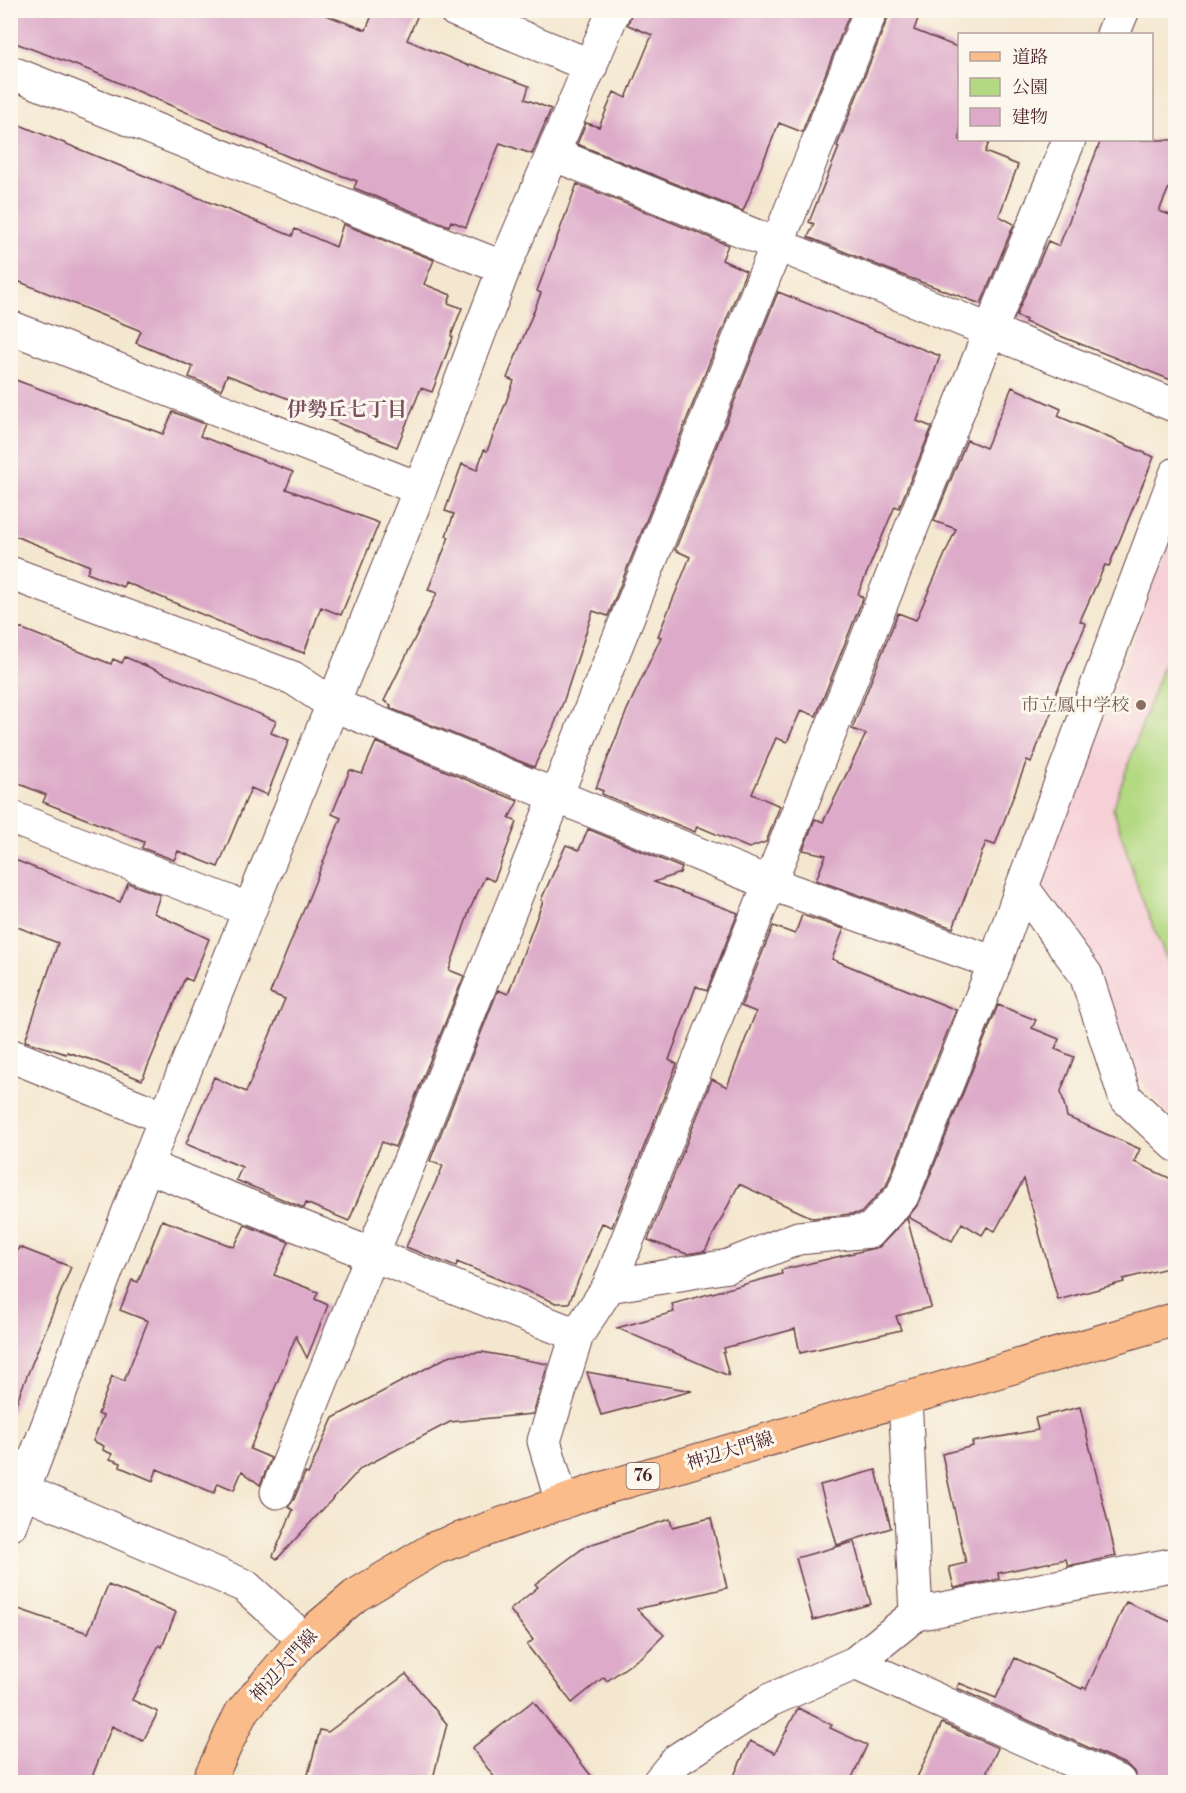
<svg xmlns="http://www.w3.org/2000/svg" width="1186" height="1793" font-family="'Libre Bodoni','Noto Serif JP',serif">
	<rect width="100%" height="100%" fill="#fbf7ec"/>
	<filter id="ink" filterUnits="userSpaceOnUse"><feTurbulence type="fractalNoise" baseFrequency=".0167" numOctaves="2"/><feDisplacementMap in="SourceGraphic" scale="12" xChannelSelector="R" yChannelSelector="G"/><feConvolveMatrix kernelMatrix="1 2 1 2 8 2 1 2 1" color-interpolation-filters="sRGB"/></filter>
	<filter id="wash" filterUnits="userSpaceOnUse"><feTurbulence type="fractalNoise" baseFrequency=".008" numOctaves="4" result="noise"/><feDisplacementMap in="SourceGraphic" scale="24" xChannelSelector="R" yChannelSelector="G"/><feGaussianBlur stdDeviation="1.35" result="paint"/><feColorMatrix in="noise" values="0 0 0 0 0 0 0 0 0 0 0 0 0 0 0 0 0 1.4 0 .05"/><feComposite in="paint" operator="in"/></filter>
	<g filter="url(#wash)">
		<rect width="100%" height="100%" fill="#f4e7cf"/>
		<path fill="#f6cfd7" d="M1175,529V1126L1140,1079L1090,956L1039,882Z"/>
		<path fill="#b3d982" stroke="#7e7c56" stroke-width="1.5" d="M1175,631L1176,980H1175L1140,894L1113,808Z"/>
		<g id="blocks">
			<path fill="#ddabc9" d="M10,10H312L366,30L374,10H420L407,40L469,66L470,64L529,86L525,99L551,109L532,154L500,143L466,227L451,221L449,226L354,188L357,181L289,157L94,72L10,41Z
				M632,10H851L802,132L779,123L743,211L577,144L586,123L599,127L614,92L626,98L652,35L628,25Z
				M889,10H921L914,30L960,48V140H990L985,152L1018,165L999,216L1014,224L981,304L902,275L808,237L814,224L809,222L839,147L837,146L888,17Z
				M10,121L292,236L295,229L336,247L343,224L434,260L424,284L451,295L448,303L462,308L451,336L453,337L432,392L421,388L397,447L301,408L302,404L227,375L221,390L189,377L193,367L136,343L141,331L10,278Z
				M1101,140H1176V171L1159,211L1176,217V382L1025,322L1026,320L1016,316L1048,241L1059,246Z
				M577,184L728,245L722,260L746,271L608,616L593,611L564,700L553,728L534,767L390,708L391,705L384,701L437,593L428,590L449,537L446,536L454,514L445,511L462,464L477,470L484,450L487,451L514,381L507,378L541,293L537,291Z
				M778,292L940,356L917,421L932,427L899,508L895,506L858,594L863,598L816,716L801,710L787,742L776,738L752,794L780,806L766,842L749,848L697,826L695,832L602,794L603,791L596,788L627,710L661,637L658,636L690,557L675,550Z
				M10,378L163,434L173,412L205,424L200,436L293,472L286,489L379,523L341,615L321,607L304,653L251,635L125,582L123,587L87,573L90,566L10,534Z
				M1012,387L1061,409L1058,416L1154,457L1109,566L1105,565L1080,621L1086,624L1053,700L1056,701L1031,762L1027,760L995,845L986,842L953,928L816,880L826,855L803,850L815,819L823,822L866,734L852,729L898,613L916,620L956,529L934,521L967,440L986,448Z
				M10,624L111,664L113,659L122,663L125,657L276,721L271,733L289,740L267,795L251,788L218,867L178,851L174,860L142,848L144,842L43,802L46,795L10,780Z
				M376,742L518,801L509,818L517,822L494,881L485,877L470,909L449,970L464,976L395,1147L382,1142L349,1221L306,1203L304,1208L236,1180L242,1167L186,1144L214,1077L246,1092L285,999L270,993L341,818L332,814L350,770L362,774Z
				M588,829L682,868L680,873L654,882L738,913L707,991L696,986L692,997L669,1060L677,1064L612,1227L602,1223L569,1303H556L457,1262L456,1267L406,1247L443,1166L430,1161L498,990L508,994L543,901L541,900L566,845L579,850Z
				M10,858L120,902L128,883L160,895L154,913L209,939L192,981L185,978L142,1080L92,1060L67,1052L66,1054L25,1041L58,943L10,924Z
				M802,915L844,929L832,959L956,1010L886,1186L861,1213L813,1218L739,1184L705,1251L687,1254L648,1240L712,1079L727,1087L756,1012L741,1006L773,926L795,934Z
				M998,1005L1036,1020L1032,1028L1059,1039L1055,1049L1074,1057L1061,1091L1067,1117L1140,1149L1134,1162L1176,1181V1266L1123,1279L1124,1282L1058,1300L1024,1179L995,1231L987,1227L982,1235L962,1223L952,1241L908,1217L919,1203Z
				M907,1218L931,1307L896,1316L901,1330L800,1353L795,1329L724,1348L725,1352L723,1353L729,1376L617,1328L674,1312L672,1304L782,1274L781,1270L879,1247Z
				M162,1220L234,1247L245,1225L289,1242L274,1275L318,1292L315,1299L328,1305L307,1358L296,1336L250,1449L271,1458L260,1485L242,1471L234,1490L218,1483L214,1493L157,1469L153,1481L120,1467L121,1463L110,1459L112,1454L103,1450L104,1446L93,1441L103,1416L98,1414L112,1376L124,1381L148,1321L120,1310L132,1280L138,1282Z
				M19,1247L71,1267L12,1413H10V1267Z
				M482,1352L548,1364L533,1414L450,1422L361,1468L277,1559L273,1556L293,1510L288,1507L294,1499L305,1473L308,1474L333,1418L451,1355Z
				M587,1372L692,1391L601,1415Z
				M1080,1407L1116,1556L1068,1566L1066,1559L998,1573L999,1579L954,1588L949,1567L966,1563L942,1454L973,1446L972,1442L1038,1430L1035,1418Z
				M876,1470L891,1528L837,1545L820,1485Z
				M711,1518L727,1588L637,1609L664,1635L645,1654L607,1681L604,1677L572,1703L527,1645L533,1640L510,1610L538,1587L535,1584L586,1546L670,1519L672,1527Z
				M854,1542L871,1604L813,1620L796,1558Z
				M108,1585L176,1612L162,1647L159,1645L132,1700L158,1712L143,1741L112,1726L90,1782H10V1606L88,1633Z
				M1126,1602L1176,1624V1782H1137L1134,1772L1127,1765L957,1688L959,1683L996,1698L1015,1658L1082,1689L1083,1687L1086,1689Z
				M406,1674L447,1724L432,1782H306L320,1730L328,1732Z
				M533,1701L596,1782H498L472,1748Z
				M798,1708L832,1725L830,1728L867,1745L850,1782H731L750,1741L775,1753Z
				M942,1723L998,1748L982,1782H915Z"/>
		</g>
	</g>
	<g filter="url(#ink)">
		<use href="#blocks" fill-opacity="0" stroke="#643d44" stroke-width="1.5"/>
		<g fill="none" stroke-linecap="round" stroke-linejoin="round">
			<g stroke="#643d44" stroke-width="35">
				<path id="minor" d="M455,10L591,66
					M1113,34L1123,10
					M10,72L504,268
					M553,154L1176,406
					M10,327L420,489
					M10,573L293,678L334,705L769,883L995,963
					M10,817L250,910
					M1022,887L1086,975L1125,1097L1176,1145
					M10,1055L165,1118
					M146,1166L577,1335
					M609,1286L728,1266L798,1238L870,1231L902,1196L995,963L1022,887L1176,474
					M10,1485L245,1586L304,1639
					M277,1492L871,10
					M562,1503L544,1441L577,1335L609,1286L990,331L1069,140
					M10,1525L146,1166L420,489L504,268L614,10
					M916,1614L1176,1564
					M855,1663L1119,1782
					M659,1782L677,1760L770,1700L855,1663L916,1614L905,1398"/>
			</g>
			<g stroke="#643d44" stroke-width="35">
				<path id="major" d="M208,1782L241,1713L304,1639L355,1596L435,1548L594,1491L1176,1319"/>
			</g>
			<use href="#minor" stroke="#fff" stroke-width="33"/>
			<use href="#major" stroke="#f9bc8a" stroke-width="33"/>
		</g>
	</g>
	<circle fill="#8d6e63" stroke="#fbf7ec" stroke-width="2" cx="1141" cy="705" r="6"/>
	<g text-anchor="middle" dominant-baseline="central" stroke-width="6" stroke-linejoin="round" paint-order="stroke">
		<rect fill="#fbf7ec" stroke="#7f6065" stroke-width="1.5" x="626.5" y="1463" width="33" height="26" rx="4.5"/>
		<g font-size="16" font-weight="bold" fill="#4a1f2b">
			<text x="643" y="1476">76</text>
		</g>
		<g font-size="18" fill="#785e54" stroke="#fbf7ec" text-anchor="end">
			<text x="1129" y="705">市立鳳中学校</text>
		</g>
		<g font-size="18" fill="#4a1f2b" stroke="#fbf7ec">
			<text transform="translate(730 1451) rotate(-17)">神辺大門線</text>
			<text transform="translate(284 1666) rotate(-48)">神辺大門線</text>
		</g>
		<g font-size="20" font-weight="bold" fill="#7d5062" stroke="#fbf7ec">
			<text x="347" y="410">伊勢丘七丁目</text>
		</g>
	</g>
	<rect width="1186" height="1793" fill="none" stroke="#fbf7ec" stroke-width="36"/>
	<rect x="958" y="33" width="195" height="108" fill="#fbf7ec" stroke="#b4a19f" stroke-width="1.5"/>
	<rect x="970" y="52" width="30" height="9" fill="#f9bc8a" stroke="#b4a19f" stroke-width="1.5"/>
	<text x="1012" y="63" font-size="18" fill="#4a1f2b">道路</text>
	<rect x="970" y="78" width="30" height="18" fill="#b3d982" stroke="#b4a19f" stroke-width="1.5"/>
	<text x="1012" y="93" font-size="18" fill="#4a1f2b">公園</text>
	<rect x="970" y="108" width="30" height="18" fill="#ddabc9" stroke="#b4a19f" stroke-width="1.5"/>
	<text x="1012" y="123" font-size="18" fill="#4a1f2b">建物</text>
</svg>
